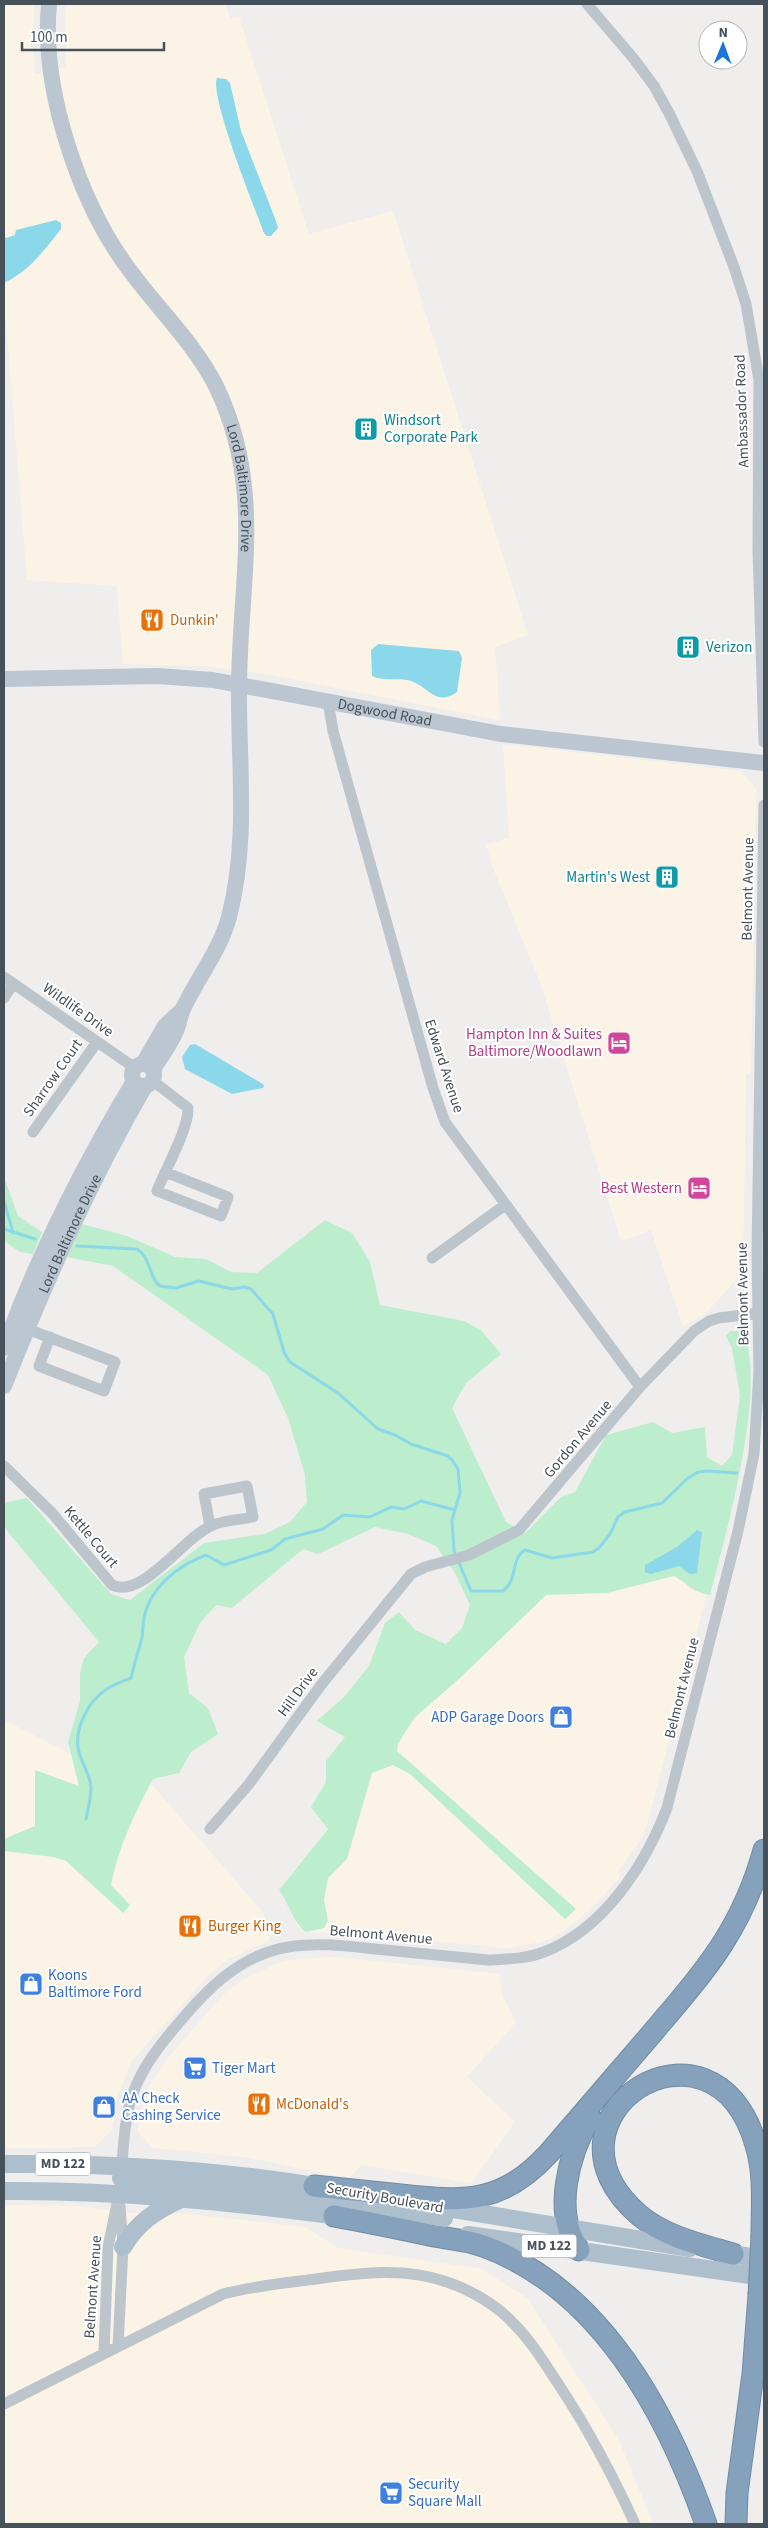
<svg xmlns="http://www.w3.org/2000/svg" width="768" height="2528" font-family="'Source Sans 3',sans-serif">
	<rect width="100%" height="100%" fill="#f0eded"/>
	<path fill="#fbf4e6" d="M4,4H34L33,37L35,74L66,67L65,4H225L230,19L239,17L309,234L393,211L528,635L495,647L500,720L261,673L204,666L123,664L117,586L27,580L4,300Z
		M503,744L740,771L756,788L751,1074H746L743,1272L706,1313L683,1326L651,1230L621,1241L540,982L493,868L486,844L509,838Z
		M735,1484L647,1825L639,1842L618,1872L621,1876L589,1911L560,1934L541,1942L508,1948L344,1933L306,1932L299,1928L287,1901L279,1890L545,1556Z
		M4,1720L127,1783L144,1776L261,1910L273,1932L268,1941L227,1960L209,1974L132,2061L117,2098L112,2130L95,2147L4,2148Z
		M336,1957L499,1974L503,1997L516,2022L467,2077L515,2122L471,2183L362,2165L349,2178L246,2157L153,2148L137,2131L147,2090L168,2058L223,1995L242,1980L274,1965L294,1959Z
		M4,2205L79,2206L132,2213H179L305,2227L338,2248L482,2269L527,2298L619,2440L653,2524H4Z"/>
	<path fill="#bcedcd" d="M4,1177L18,1216L42,1232L33,1254L20,1252L4,1241Z
		M325,1220L352,1233L370,1262L380,1305L464,1321L481,1330L501,1354L466,1383L452,1408L506,1522L525,1533L561,1497L575,1492L606,1435L653,1422L672,1433L705,1427L707,1457L722,1466L732,1455L740,1396L732,1348L726,1336L730,1331H743C768,1387 726,1533 710,1595C689,1591 691,1585 674,1576L607,1593L546,1595L459,1679L414,1718L398,1744L397,1751L576,1909L565,1919L410,1774L393,1765L372,1773L347,1859L328,1878L324,1900L328,1921L324,1928L306,1932C293,1923 289,1903 279,1890L328,1829L311,1807L326,1782V1761L345,1737L317,1721L344,1697L369,1666L385,1623L399,1612L415,1630L446,1644L462,1628L470,1605L455,1573L436,1546L408,1534L375,1527L318,1554L303,1549L232,1608L216,1605L200,1623L184,1657L189,1693L208,1708L218,1734L191,1752L179,1773L153,1779C135,1812 118,1848 111,1885L130,1905L123,1913L66,1861L53,1857L4,1851V1839L35,1826V1770L79,1786L68,1742L80,1701V1673L84,1658L99,1642L8,1532L4,1525V1503L27,1498L111,1594L130,1600L204,1543L265,1534L290,1522L307,1502L305,1475L288,1418L268,1375L113,1266L67,1257L82,1224L127,1236L175,1257L206,1259L231,1272L257,1273Z"/>
	<path fill="#8ad8e9" d="M217,78L226,79L230,83L241,131L276,221L278,228L271,236H267L264,233C255,209 209,95 217,78Z
		M56,220L61,223V229C44,251 29,271 4,283V236L6,238L15,235L16,230Z
		M378,644L459,651L462,658L457,692C436,707 429,687 411,681C399,677 385,682 372,676L371,650Z
		M195,1044L261,1083L264,1085L263,1088L232,1094L185,1069L182,1057L190,1045Z
		M697,1530L702,1532L697,1573L690,1574L679,1566L651,1574L645,1572V1565L677,1547Z"/>
	<g fill="none" stroke-linecap="round" stroke-linejoin="round">
		<path stroke="#8ad8e9" stroke-width="3" d="M4,1201L13,1233
			M4,1229L35,1239
			M77,1246L137,1249C152,1259 148,1277 160,1286L176,1288L199,1281L232,1289L244,1287L251,1289L273,1314L284,1352L290,1362L338,1393L378,1429L395,1435L411,1444L448,1456L452,1460L458,1469L460,1493L452,1520L454,1551L471,1591H503C519,1579 510,1558 525,1550L552,1558L593,1552L599,1548L610,1534L618,1517L625,1512L662,1503L687,1479L698,1472L707,1471L737,1473
			M86,1819C88,1809 91,1798 91,1788C91,1775 82,1765 79,1752C73,1730 88,1701 107,1689C114,1684 123,1681 131,1678C134,1664 139,1650 142,1637C143,1630 143,1624 144,1618C150,1587 179,1565 206,1555L224,1565L271,1550L285,1539L323,1529L343,1515L370,1517L391,1507L404,1509L421,1501L455,1510"/>
		<g stroke="#718ca7" stroke-width="23">
			<path id="highway" d="M314,2186C343,2189 372,2192 401,2195C466,2202 502,2204 549,2153C582,2115 615,2076 648,2038C702,1974 741,1933 764,1850
				M334,2216C367,2222 401,2229 434,2236C450,2239 468,2240 483,2246C600,2288 667,2413 706,2524
				M579,2250C552,2212 569,2154 590,2117
				M733,2254C702,2245 665,2237 639,2215C526,2117 713,1996 756,2145C765,2174 762,2205 762,2235
				M736,2524L737,2493L753,2374L759,2295"/>
		</g>
		<path stroke="#bcc5cc" stroke-width="11" d="M587,4L634,59L654,86L669,113L697,171L734,267L746,304L759,380L758,549L764,742
			M328,701L333,731L433,1088L445,1122L640,1387
			M4,977L135,1068
			M4,998L13,984
			M153,1081L188,1108C189,1128 165,1170 157,1191L221,1216L228,1197L165,1172
			M33,1132L97,1042
			M432,1258L505,1205
			M27,1329L115,1362L104,1391L39,1366L50,1337
			M4,1466L52,1513L112,1585C142,1600 184,1537 211,1526C223,1520 240,1520 253,1517L247,1486L204,1494L210,1526
			M210,1829L249,1784L321,1685L411,1574L425,1567L469,1555L519,1530L640,1387L694,1331L709,1321L719,1318L759,1313
			M121,2173C124,2144 124,2115 135,2088C145,2064 160,2045 177,2025C207,1989 240,1955 288,1947C317,1942 347,1946 375,1949C413,1953 450,1956 488,1960C507,1959 526,1959 544,1952C604,1929 645,1865 667,1808L738,1531L754,1454L759,1371L757,1254L764,805
			M118,2347L123,2247L120,2206
			M104,2353L108,2247L120,2189
			M4,2404L223,2294C253,2286 285,2283 316,2279C361,2273 404,2267 447,2282C471,2290 498,2306 514,2324C532,2342 545,2364 559,2385C588,2429 613,2476 635,2524"/>
		<g stroke="#bbc6d1" stroke-width="16">
			<path id="s1" d="M49,4C41,89 79,204 131,272C159,310 194,343 216,386C265,488 240,578 239,684C238,763 249,840 229,917C220,951 197,978 183,1009C180,1016 179,1024 176,1031C171,1044 160,1057 153,1070"/>
			<path id="s2" d="M4,679L157,676L213,680L501,734L764,763"/>
			<circle cx="143" cy="1075" r="11"/>
			<path d="M143,1064L165,1026L182,1010"/>
			<path d="M4,1348C38,1255 83,1166 134,1081"/>
			<path id="s3" d="M4,1386C45,1283 89,1183 145,1086"/>
		</g>
		<path stroke="#adbecc" stroke-width="18" d="M4,2164C112,2163 220,2170 327,2188
			M121,2178L240,2189L444,2218
			M4,2191C118,2190 232,2202 346,2217
			M429,2205L690,2248
			M468,2235L764,2277
			M123,2247C138,2222 155,2211 181,2199
			M720,2252L764,2259"/>
		<use href="#highway" stroke="#86a1bb" stroke-width="21"/>
		<g stroke="#718ca7" stroke-width="23" stroke-linecap="butt">
			<path id="highway-bridge" d="M759,2295L762,2235"/>
		</g>
		<use href="#highway-bridge" stroke="#86a1bb" stroke-width="21"/>
	</g>
	<defs>
		<g id="building-square" transform="scale(1.25)"><rect x="-9" y="-9" width="18" height="18" rx="4" fill="#0f9aa8" stroke="#fff"/><path d="M-4-6H4V6H1V3H-1V6H-4ZM-2.5-4.3h1.7v1.8h-1.7ZM.8-4.3h1.7v1.8H.8ZM-2.5-1h1.7V.8h-1.7ZM.8-1h1.7V.8H.8Z" fill="#fff"/></g>
		<g id="restaurant-square" transform="scale(1.25)"><rect x="-9" y="-9" width="18" height="18" rx="4" fill="#e8710a" stroke="#fff"/><path d="M-5-6h1v4h1v-4h1v4h1v-4h1v5L-1.5 .5V6h-2V.5L-5-1ZM5-6V6H3V1.5H1.5Q1.5-4 5-6Z" fill="#fff"/></g>
		<g id="hotel-square" transform="scale(1.25)"><rect x="-9" y="-9" width="18" height="18" rx="4" fill="#d1479c" stroke="#fff"/><path d="M-6-4.5h1.5V1H6V5H4.5V3h-9V5H-6ZM-4 0a1.8 1.8 0 1 1 3.6 0ZM.5 0V-2.5h3Q6-2.5 6 0Z" fill="#fff"/></g>
		<g id="shop-square" transform="scale(1.25)"><rect x="-9" y="-9" width="18" height="18" rx="4" fill="#3f7fe0" stroke="#fff"/><path d="M-5-2.5h2.3a2.7 3.5 0 0 1 5.4 0H5L5.5 6h-11ZM-1.5-2.5h3a1.5 2.3 0 0 0-3 0Z" fill="#fff"/></g>
		<g id="supermarket-square" transform="scale(1.25)"><rect x="-9" y="-9" width="18" height="18" rx="4" fill="#3f7fe0" stroke="#fff"/><path d="M-6-5.5h2.5l.6 2H6L4.5 2H-2.5L-4.4-4H-6ZM-1.5 3.2a1.3 1.3 0 1 0 .1 0ZM3 3.2a1.3 1.3 0 1 0 .1 0Z" fill="#fff"/></g>
	</defs>
	<g fill-rule="evenodd">
		<use href="#building-square" x="366" y="429"/>
		<use href="#restaurant-square" x="152" y="620"/>
		<use href="#building-square" x="688" y="647"/>
		<use href="#building-square" x="667" y="877"/>
		<use href="#hotel-square" x="619" y="1043"/>
		<use href="#hotel-square" x="699" y="1188"/>
		<use href="#shop-square" x="561" y="1717"/>
		<use href="#restaurant-square" x="190" y="1926"/>
		<use href="#shop-square" x="31" y="1984"/>
		<use href="#supermarket-square" x="195" y="2068"/>
		<use href="#restaurant-square" x="259" y="2104"/>
		<use href="#shop-square" x="104" y="2107"/>
		<use href="#supermarket-square" x="391" y="2493"/>
	</g>
	<g text-anchor="middle" dominant-baseline="central" stroke-width="4" stroke-linejoin="round" paint-order="stroke">
		<g fill="#fff" stroke="#7e858c" stroke-width="1">
			<rect x="35.5" y="2152.5" width="55" height="23" rx="4"/>
			<rect x="521.5" y="2234.5" width="55" height="23" rx="4"/>
		</g>
		<g font-size="14" font-weight="bold" fill="#46515a">
			<text x="63" y="2164">MD 122</text>
			<text x="549" y="2246">MD 122</text>
		</g>
		<g font-size="15" fill="#46515a" stroke="#fff">
			<text transform="translate(742 411) rotate(-92)">Ambassador Road</text>
			<text stroke="none"><textPath href="#s1" startOffset="534">Lord Baltimore Drive</textPath></text>
			<text stroke="none"><textPath href="#s2" startOffset="384">Dogwood Road</textPath></text>
			<text transform="translate(748 889) rotate(-89)">Belmont Avenue</text>
			<text transform="translate(78 1010) rotate(35)">Wildlife Drive</text>
			<text transform="translate(444 1066) rotate(72)">Edward Avenue</text>
			<text transform="translate(53 1078) rotate(-55)">Sharrow Court</text>
			<text stroke="none"><textPath href="#s3" startOffset="166">Lord Baltimore Drive</textPath></text>
			<text transform="translate(743 1294) rotate(-91)">Belmont Avenue</text>
			<text transform="translate(578 1439) rotate(-50)">Gordon Avenue</text>
			<text transform="translate(91 1537) rotate(50)">Kettle Court</text>
			<text transform="translate(682 1688) rotate(-76)">Belmont Avenue</text>
			<text transform="translate(298 1692) rotate(-54)">Hill Drive</text>
			<text transform="translate(381 1935) rotate(5)">Belmont Avenue</text>
			<text transform="translate(385 2198) rotate(10)">Security Boulevard</text>
			<text transform="translate(93 2287) rotate(-86)">Belmont Avenue</text>
		</g>
		<g font-size="15" fill="#0d838f" stroke="#fff" text-anchor="start">
			<text x="384" y="420">Windsort<tspan x="384" dy="17">Corporate Park</tspan></text>
			<text x="706" y="647">Verizon</text>
			<text x="650" y="877" text-anchor="end">Martin's West</text>
		</g>
		<g font-size="15" fill="#c56008" stroke="#fff" text-anchor="start">
			<text x="170" y="620">Dunkin'</text>
			<text x="208" y="1926">Burger King</text>
			<text x="276" y="2104">McDonald's</text>
		</g>
		<g font-size="15" fill="#b23c85" stroke="#fff" text-anchor="end">
			<text x="602" y="1034">Hampton Inn &amp; Suites<tspan x="602" dy="17">Baltimore/Woodlawn</tspan></text>
			<text x="682" y="1188">Best Western</text>
		</g>
		<g font-size="15" fill="#366cbe" stroke="#fff" text-anchor="start">
			<text x="544" y="1717" text-anchor="end">ADP Garage Doors</text>
			<text x="48" y="1975">Koons<tspan x="48" dy="17">Baltimore Ford</tspan></text>
			<text x="212" y="2068">Tiger Mart</text>
			<text x="122" y="2098">AA Check<tspan x="122" dy="17">Cashing Service</tspan></text>
			<text x="408" y="2484">Security<tspan x="408" dy="17">Square Mall</tspan></text>
		</g>
	</g>
	<rect width="768" height="2528" fill="none" stroke="#46515a" stroke-width="10"/>
	<g transform="translate(723 45) rotate(1)"><circle r="24" fill="#ffffff" stroke="#b5b9bd"/>
	<path d="M0-4L9 19L0 12L-9 19Z" fill="#1d75da"/>
	<text y="-8" font-size="14" font-weight="bold" text-anchor="middle" fill="#46515a">N</text>
	</g>
	<path d="M22 42v8h142v-8" fill="none" stroke="#46515a" stroke-width="2.5"/>
	<text x="30" y="42" font-size="15" fill="#46515a" stroke="#ffffff" stroke-width="4" paint-order="stroke">100 m</text>
</svg>
